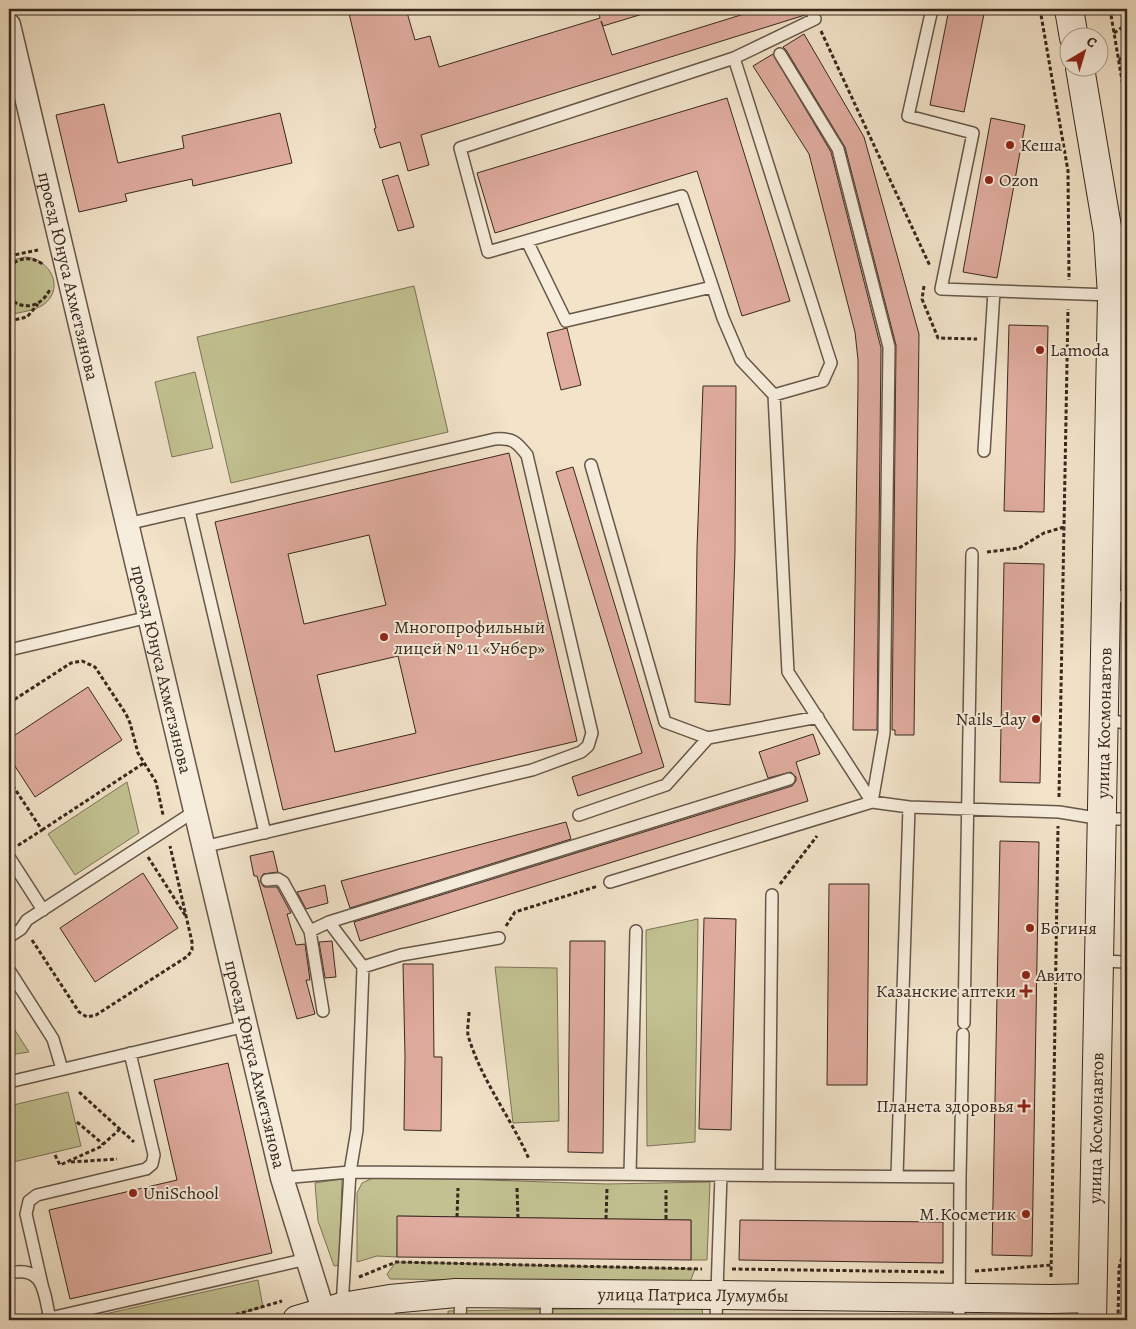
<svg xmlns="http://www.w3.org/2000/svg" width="1136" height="1329" font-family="Alegreya,serif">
	<rect width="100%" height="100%" fill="#f2e3c9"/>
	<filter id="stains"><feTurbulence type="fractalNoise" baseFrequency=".004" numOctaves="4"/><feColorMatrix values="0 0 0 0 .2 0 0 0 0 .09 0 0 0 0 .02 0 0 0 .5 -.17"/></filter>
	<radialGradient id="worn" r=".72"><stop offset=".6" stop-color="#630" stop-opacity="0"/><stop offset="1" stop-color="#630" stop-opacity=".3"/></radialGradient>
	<path fill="#c2c191" stroke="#7c7458" d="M25,257C50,258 66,289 43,305C34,311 20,312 9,315V261Z
		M414,286L448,432L231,483L197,337Z
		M195,372L213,448L172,457L155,382Z
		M127,782L139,833L75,875L48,834Z
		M698,919L695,1142L647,1146L646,930Z
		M495,967L557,968L559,1121L513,1123Z
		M9,1021L29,1052L9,1055Z
		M68,1092L81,1146L9,1163V1106Z
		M373,1178L458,1179L607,1184L710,1182L707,1260H691V1220L398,1216L397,1257L377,1256L357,1262V1193L362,1183Z
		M342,1179L339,1265L334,1266L318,1221L315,1183Z
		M396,1262L695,1269L690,1282L390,1279L387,1274Z
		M258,1280L263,1307L218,1320H78Z
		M702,1307L703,1320H448V1311Z"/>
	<path fill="#e0ac9f" stroke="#37281e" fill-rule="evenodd" d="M348,9H406L415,40L430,36L439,67L600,18L598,9H646V13L603,26L601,21L612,55L760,9H804L805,15L421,135L429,165L408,171L400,142L380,148L374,129L376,128Z
		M949,9H985L964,112L930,105Z
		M804,34L864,137L919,334L914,735H895V730H892L896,345L845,147L786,50L783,47Z
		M773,54L831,152L881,348L877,730H853L858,386V360L855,332L809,154L753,66Z
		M727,98L790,301L742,316L697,171L495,233L477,173Z
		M104,104L118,163L184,148L182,136L280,113L292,163L193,186L192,179L125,194L127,201L79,212L56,115Z
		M991,118L1025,125L997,278L963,272Z
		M398,175L414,227L398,231L382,180Z
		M1009,325L1048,326L1044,512L1004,511Z
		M567,328L581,385L561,390L547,333Z
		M703,386H736L735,552L730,705L695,702L697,548Z
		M509,453L577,741L283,810L215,522ZM369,535L386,605L304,624L288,554ZM398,656L416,733L335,752L317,675Z
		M573,467L664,767L578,796L572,777L642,753L556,472Z
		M1004,563L1044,564L1040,783L1000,782Z
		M88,687L122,740L35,797L9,757V739Z
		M813,734L820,754L796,762L808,801L360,941L354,922L792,786L796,781V777L791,772L768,778L759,752Z
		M566,822L571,839L350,908L341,881Z
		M1000,841L1039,842L1032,1256L992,1255Z
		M273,851L278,872L263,874L260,881L264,887H277L291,913L287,914L296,945L305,944L310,980H306L315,1014L297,1019L257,876H254L250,856Z
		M143,873L178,928L95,982L60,928Z
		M829,884H869L867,1085H827Z
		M325,885L328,903L306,909L297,892Z
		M704,918L736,919L731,1130L699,1129Z
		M332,941L336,977L325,978L319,942Z
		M570,941H605L603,1153L568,1152Z
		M403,964H433L434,1057H442L441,1131L404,1130L405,1056Z
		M228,1063L272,1253L70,1299L49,1210L177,1180L154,1080Z
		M397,1216L691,1220V1260L397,1257Z
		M740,1220L943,1222V1263L739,1260Z"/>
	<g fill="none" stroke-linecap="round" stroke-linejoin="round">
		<g stroke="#665749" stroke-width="14">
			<path id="lane" d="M811,9L815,19L734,58L831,363L823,381L774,395L788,672L872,802L909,807L1059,812L1102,819H1127
				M932,9L908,116L973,133L941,289L1112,295
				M734,58L460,148L488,252L682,196L723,318L741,360L774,395
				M1108,233L1127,230
				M527,241L566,321L712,287
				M984,451L994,291
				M591,465L665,722L708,738L818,717
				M189,510L265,833
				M127,524L495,439C512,438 516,441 527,455L592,733L588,746L581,752L532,770L203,847
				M1107,596L1127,597
				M9,650L149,617
				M1104,720L1127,723
				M579,815L666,785L708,738
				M9,857L43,910
				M267,880L278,879L283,882L310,931
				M610,882L872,802L884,733L889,347L838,149L780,54
				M329,922L363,967L357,1130L350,1172L342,1307
				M9,937L21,929L27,920L195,811
				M1099,961L1127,962
				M363,967L401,955L499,938
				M9,970L53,1039L62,1069
				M323,1011L310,931L329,922L789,779
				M964,1023L972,554
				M9,1082L246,1026
				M630,1174L636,931
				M769,1176L772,895
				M897,1176L909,807
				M282,1178L350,1172L960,1177
				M9,1273C45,1265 44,1293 50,1320
				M43,1289L26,1214L29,1201L37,1195L146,1169L152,1164L154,1155L130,1053
				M50,1318L307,1259
				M389,1320L390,1299
				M460,1320L461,1294
				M546,1320L547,1294
				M716,1320L721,1175
				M959,1320L960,1177L963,1034"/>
		</g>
		<g stroke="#665749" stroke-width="25">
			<g id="street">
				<path id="s1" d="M9,25L282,1178L324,1313"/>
			</g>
		</g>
		<g stroke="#37281e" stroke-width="30">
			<g id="secondary">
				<path d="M1069,9L1074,38"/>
				<path d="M1080,68L1108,233L1112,295L1092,1320"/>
				<path id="s2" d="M297,1320L342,1307L390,1299L456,1293L717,1295L1051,1299L1092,1298"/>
			</g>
		</g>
		<path stroke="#37281e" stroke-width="3" stroke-dasharray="4 2.5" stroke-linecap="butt" d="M1040,9L1068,171L1069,280
			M1110,9L1127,110
			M821,31L930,266
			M1114,33L1127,24
			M1119,60L1127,54
			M9,256L38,250
			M9,267C19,257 32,256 44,265
			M924,286L922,299L938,338L977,339
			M9,297C22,312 42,307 50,289
			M9,321L27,317L38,304
			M987,552L1019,548L1044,533L1064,527
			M9,703L71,663L82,661L95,667L126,714L130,723L138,753L156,782L163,815
			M9,780L42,830L17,846
			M1059,797L1068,309
			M42,830L144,763
			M148,857L185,915
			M780,884L817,836
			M506,926L515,912L598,886
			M32,940L79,1012L87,1017L96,1015L188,956L192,950V942L170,846
			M469,1012C469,1019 467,1028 468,1035C480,1078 511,1118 529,1159
			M79,1092L134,1142
			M77,1122L103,1144
			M55,1155L60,1165L100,1147L120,1129
			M71,1162L117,1159
			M517,1188L518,1218
			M457,1217L458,1188
			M606,1219L607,1189
			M666,1219V1190
			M732,1269L946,1272
			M975,1271L1051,1265
			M359,1277L396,1262L702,1269
			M1051,1277L1058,826
			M217,1320L282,1301
			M1118,1320L1119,1268L1125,1246L1127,1184"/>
		<use href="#lane" stroke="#f7eddc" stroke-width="11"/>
		<use href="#street" stroke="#f7eddc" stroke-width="22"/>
		<use href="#secondary" stroke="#f7eddc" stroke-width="28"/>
	</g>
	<g fill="#8f2418" stroke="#f7eddc" stroke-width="2">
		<circle cx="1010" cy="145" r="5"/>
		<circle cx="989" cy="180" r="5"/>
		<circle cx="1040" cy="350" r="5"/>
		<circle cx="384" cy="637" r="5"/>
		<circle cx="1036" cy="719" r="5"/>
		<circle cx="1030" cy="928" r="5"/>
		<circle cx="1026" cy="975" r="5"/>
		<path d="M1023.5 983.5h5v5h5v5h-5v5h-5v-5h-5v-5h5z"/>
		<path d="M1021.5 1098.5h5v5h5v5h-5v5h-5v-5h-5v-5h5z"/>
		<circle cx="133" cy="1193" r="5"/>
		<circle cx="1026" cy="1214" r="5"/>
	</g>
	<g text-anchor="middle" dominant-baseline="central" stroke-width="4" stroke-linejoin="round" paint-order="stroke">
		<g font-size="18" fill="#37281e" stroke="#f7eddc" text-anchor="start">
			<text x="1020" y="145">Кеша</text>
			<text x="999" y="180">Ozon</text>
			<text x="1050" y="350">Lamoda</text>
			<text x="394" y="627">Многопрофильный<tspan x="394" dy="21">лицей № 11 «Унбер»</tspan></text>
			<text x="1026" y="719" text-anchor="end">Nails_day</text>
			<text x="1040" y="928">Богиня</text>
			<text x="1036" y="975">Авито</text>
			<text x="1016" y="991" text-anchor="end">Казанские аптеки</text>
			<text x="1014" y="1106" text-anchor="end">Планета здоровья</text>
			<text x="143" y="1193">UniSchool</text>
			<text x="1016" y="1214" text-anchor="end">М.Косметик</text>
		</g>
		<g font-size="18" fill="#37281e" stroke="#f7eddc">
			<text stroke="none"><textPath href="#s1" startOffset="258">проезд Юнуса Ахметзянова</textPath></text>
			<text stroke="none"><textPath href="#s1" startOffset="662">проезд Юнуса Ахметзянова</textPath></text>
			<text transform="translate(1104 723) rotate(-89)">улица Космонавтов</text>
			<text stroke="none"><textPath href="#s1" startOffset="1068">проезд Юнуса Ахметзянова</textPath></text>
			<text transform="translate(1096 1128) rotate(-89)">улица Космонавтов</text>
			<text stroke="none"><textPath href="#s2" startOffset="399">улица Патриса Лумумбы</textPath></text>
		</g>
	</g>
	<rect width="1136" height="1329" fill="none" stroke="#f2e3c9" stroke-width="30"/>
	<rect x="10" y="10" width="1116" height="1309" fill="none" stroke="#37281e" stroke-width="2.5"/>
	<rect x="15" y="15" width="1106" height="1299" fill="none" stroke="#37281e"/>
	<g transform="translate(1084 52) rotate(38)"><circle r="24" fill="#f7eddc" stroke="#aa9e90"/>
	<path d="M0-4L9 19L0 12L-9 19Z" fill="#8f2418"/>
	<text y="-8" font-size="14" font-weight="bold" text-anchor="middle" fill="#37281e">С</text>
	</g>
	<rect width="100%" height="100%" filter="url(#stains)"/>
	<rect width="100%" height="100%" fill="url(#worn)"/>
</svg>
